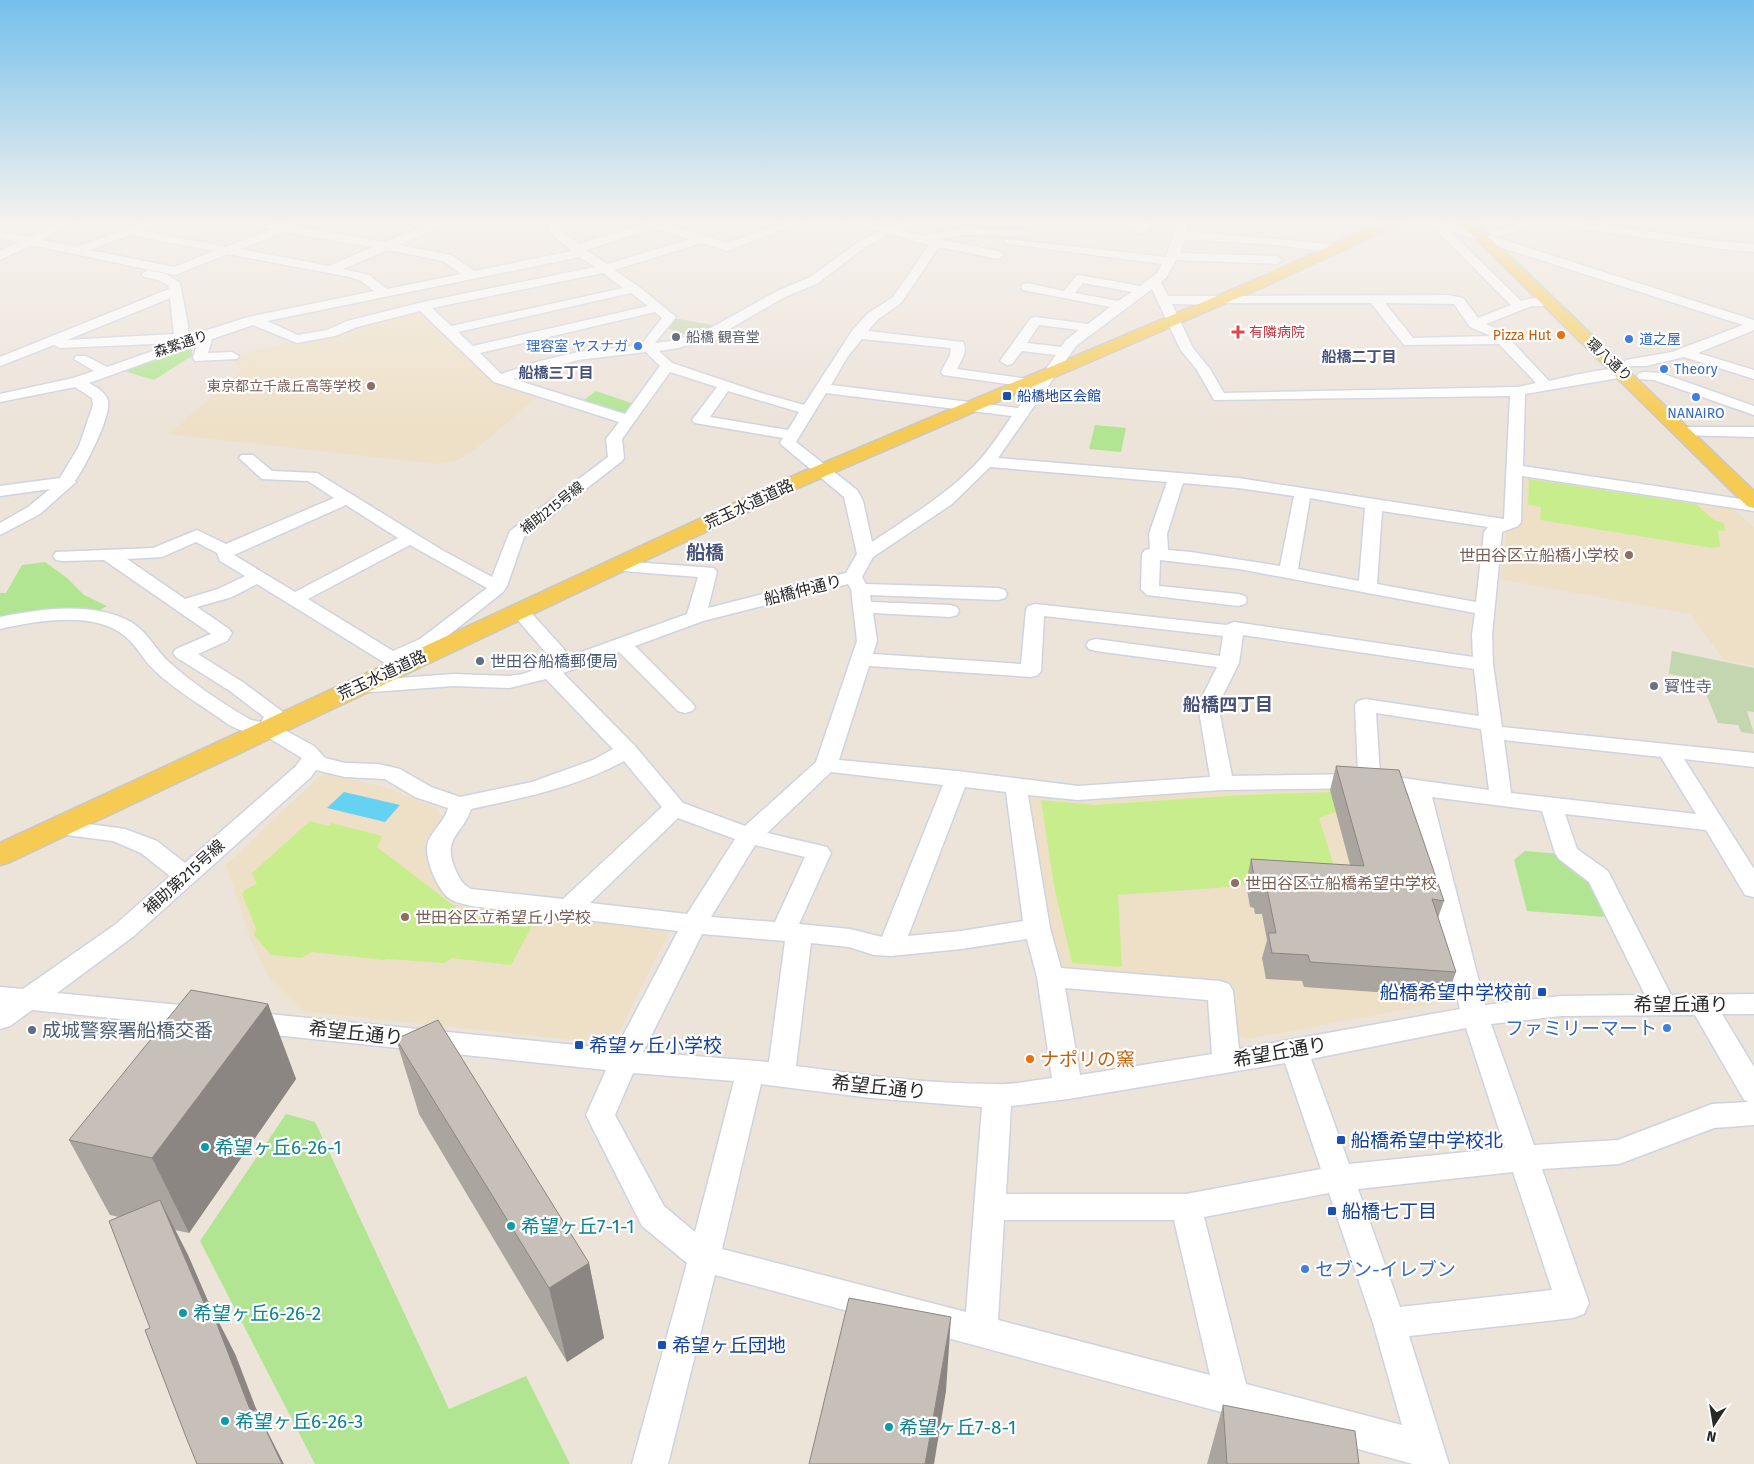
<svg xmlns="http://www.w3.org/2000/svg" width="1754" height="1464" font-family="'Fira Sans','Noto Sans JP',sans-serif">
	<rect width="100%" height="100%" fill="#ece3d9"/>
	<path fill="#eee0c7" d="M422,308L498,379L540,394L481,445L458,460L437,464L168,434L241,371L230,357Z
		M1522,474L1731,506L1754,528V666L1724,660L1690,614L1500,579L1507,530L1517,527Z
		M326,774L381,786L438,809L445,821L428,847L435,881L465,904L670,930L613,1044L302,1011L270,979L250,938L226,865L279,814L322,775Z
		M1296,788H1370L1402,792L1409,797L1455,1000L1247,1039L1235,1035L1232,987L1063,969L1057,965L1028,799L1038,796L1071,800L1222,790Z"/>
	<path fill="#b1e592" d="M1502,250H1506L1616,356H1612Z
		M192,344V356L154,380L121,370Z
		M596,391L637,405L627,419L579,404Z
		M1095,425L1126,428L1121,452L1089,449Z
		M45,562L67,578L84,595L107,606L91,615L0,622V593H6L22,565Z
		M1525,851L1561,854L1590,877L1609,914L1606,917L1527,911L1514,860Z
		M286,1114L315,1122L449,1409L526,1376L570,1464H315L200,1241Z"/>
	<path fill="#c3d6af" d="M673,318L719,326L692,337L665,327Z
		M1672,651L1754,668V712L1747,711L1754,734L1741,732L1738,725L1718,723L1700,679L1669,674Z"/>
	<path fill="#c7ed8d" d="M1529,479L1696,504L1714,520L1724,523L1725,531L1718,530L1720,547L1712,548L1540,520L1541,507L1528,505Z
		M1334,792L1339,811L1319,818L1335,869L1229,887L1118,895L1122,967L1072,963L1054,886L1041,800L1094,805L1243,795Z
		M310,821L328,826L332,823L382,836L377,847L466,915L533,924L511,965L452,958L445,963L388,959L383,960L312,952L301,958L271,955L254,935L256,929L242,894L246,889L257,884L252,873Z"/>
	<path fill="#66d2f3" d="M344,792L400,805L385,822L327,808Z"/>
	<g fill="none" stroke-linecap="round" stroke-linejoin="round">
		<g stroke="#ced3e2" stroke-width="3">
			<path id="minor" d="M65,220H79L41,240L76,247L154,220H168L167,222L143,231L226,247L271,229L237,223L232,220H254L283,224L295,220H309L308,222L297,227L385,242L424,226L394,223L389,220H452L451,222L399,245L451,255L474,271L572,251L548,231L551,220H561L560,230L579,244L656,220H671L665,224L728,243L789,220H803L802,222L732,249L728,251L702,243L614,270L638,286L676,317L655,343L671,341L709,329L777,291L810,277L857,243L879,231L846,222L845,220H861L888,227L913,220H929L928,222L901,230L923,236L962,228L1022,231L1028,234L1026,236L962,235L937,239L998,251L1004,255L998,259L939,247L901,303L877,320L868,331L963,342C968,351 961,361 957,369L1029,379L1036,383L1056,355L1022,351L1012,364L1007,365L1000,361L1031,318L1036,317L1088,324L1110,307L1023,290L1021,287L1023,284L1027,283L1064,291L1076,276L1080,275L1140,286L1157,273L1162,264L1010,244L1006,243L1004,241L1006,239L1166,257L1178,220H1188L1186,232L1278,239L1336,245L1342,249L1336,253L1278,245L1185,239L1180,253L1276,256L1282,260L1276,264L1176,260L1166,278L1161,282L1168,296L1448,295L1463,298L1478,318L1511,305L1438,232V228L1416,222L1414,220H1431L1485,234L1754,320V330L1698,353L1754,370V379L1684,357L1646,366H1626L1624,363L1626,360L1672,352L1743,325L1450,231L1521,301C1530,298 1547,295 1553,302L1547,306H1532L1486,324L1502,331L1549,381C1569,377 1611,365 1629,370L1631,373L1629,376L1624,377L1525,394L1523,466L1754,501V511L1522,476L1521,522L1518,526L1502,532L1492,635L1493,664L1502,727L1754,753V767L1684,759L1754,869V897L1745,895L1706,830L1565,814L1577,849L1608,871L1611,877L1671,995L1754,994V1014H1722L1754,1067V1125L1714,1128L1619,1164L1542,1169L1589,1303L1584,1314L1573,1318L1409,1336L1449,1464H1413L715,1275L668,1464H632L687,1263L642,1226L586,1115L606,1070L248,1032L238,1029L235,1022L238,1015L248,1012L616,1049L678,931L471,906C465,904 458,903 452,900C438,893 423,856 428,842C433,829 445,821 448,808L415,797L385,779L345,777L316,770L311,777L134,936L57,993L200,1007L210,1010L213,1017L210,1024L200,1027L32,1010L10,1026L0,1029V987L23,989L116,924L170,876L141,853L113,841L51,833L47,828L51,823L59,820L125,829L157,841L185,863L295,767L302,758L269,738L240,730L229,725C205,707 177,692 155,671C144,661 137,646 126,637C95,610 36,621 0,629V617C41,609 92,601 131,622C148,632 156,651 170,663C192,683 225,705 251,720L261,722L264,717L230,691L176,657L173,653L176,649L211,634L104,560L62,561L56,560L53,556L56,552L153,548L197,530L226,544L334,498L308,481L262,479L239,458L241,455H253L272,471L317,473L442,550L492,577L510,531L608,457L606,439L619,422L494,382L420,311L357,327L335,336L297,343L253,325L212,339L208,353L232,352L239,356L237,359L195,361L193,358L197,344L89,383C96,387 106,392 108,401C111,417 85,467 75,481L76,482L40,514L0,535V523L28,507L50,489L0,496V486L60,478L79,446L93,405L92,398L75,387L0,402V394L73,378L94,371L74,359L76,356H86L107,367L176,343L60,348L54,345L0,366V357L169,289L168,285L158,280L144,277L142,274L148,270L166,274L180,283L188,325V338L198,333L248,317L374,291L361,281L350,277L228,254L175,275L31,245L0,260V251L19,242L0,238V232L29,237ZM654,228L690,239L607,264L586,250ZM285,232L373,247L329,266L240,249ZM890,234L929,245L893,297L867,314L852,331L804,405L761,393L672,363L659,351L678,348L719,335L785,297L818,283L865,247ZM130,235L214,251L174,267L90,250ZM388,250L443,261L461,274L387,289L369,275L343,269ZM580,257L595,267L423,302L347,321L327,330L298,335L267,321ZM603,273L623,288L451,326L432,308ZM1083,283L1132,292L1118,301L1075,293ZM1152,289L1180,349L1197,370L1214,400L1510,396L1504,519L1238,478L998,458L1076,346ZM631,293L648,306L473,346L458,332ZM170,298L174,334L67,340ZM1224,303H1371L1404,345L1499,344L1536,383L1518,387L1224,393L1210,369L1193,348L1172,304L1219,305ZM1385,303L1454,304L1470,327L1491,336L1413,338ZM655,312L662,318L641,345L578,352L540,361L501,374L480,353ZM1039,325L1079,330L1066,340L1061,347L1027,343ZM862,339L951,348L950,355L941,372L943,375L1029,387L1033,386L1018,408L831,385L848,356ZM646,352L660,366L625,414L513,379L578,360ZM670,372L717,387L692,420L695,423L783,438L780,443L783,446L844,497L857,554L846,573L708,608L717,572L714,568L633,562L621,558L615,559L612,563L615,567L623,571L698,577L687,614L570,656L526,607L519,605L512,607L510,611L554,662L523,674L509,676L454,674L358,681L351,683L348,687L351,691L358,693L454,686L509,688L546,679L613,749L593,760L532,782L460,797L431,787L400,769L378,764L345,763L325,758L314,746L279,727L286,716L283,712L244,683L198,654L227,641L232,633L229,629L197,607L232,597L257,584L385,663C399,667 414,656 426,651L438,655L445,653L448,649L440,642L503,592L507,586L524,537L622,461L624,458L622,439ZM728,391L799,412L788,430L710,417ZM826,393L1012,416C1000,433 989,451 974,466C944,496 908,518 872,542L863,501L857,490L796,442ZM990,467L1167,482L1149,534L1150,549L1145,550L1142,554L1141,589L1147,595L1238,606L1245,604L1247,600L1245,596L1238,594L1159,586L1160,560L1239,569L1475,613L1472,635L1473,657L1234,622L1226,625L1035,604L1028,606L1026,610L1021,664L873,654L877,641L873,613L950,617L957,615L959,611L957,607L950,605L871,602L870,595L998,600L1005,598L1007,594L1005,590L998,588L866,584L862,577L873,557L952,504ZM1183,483L1238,488L1294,496L1280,566L1191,552L1168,550L1167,534ZM1310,498L1365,508L1359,581L1298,569ZM346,505L398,538L295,592L234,555ZM1382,511L1488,527L1484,532L1476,602L1377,584ZM196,542L217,553L220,561L245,576L218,589L185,599L127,559L162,557ZM410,545L487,588L420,639L393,651L308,599ZM848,584L851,589L857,641L816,762L745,826L683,803L635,746L563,673L619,652L678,711L685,713L692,711L695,707L692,703L635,646L703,621ZM1044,616L1223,636L1220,656L1096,639L1089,641L1086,645L1089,649L1096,651L1217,667L1198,705L1210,777L1078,786L957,771L839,760L869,666L1031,677L1038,675L1041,671ZM1243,635L1474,669L1479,716L1365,699L1358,701L1355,705L1358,774L1232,776L1218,705L1239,663ZM1376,713L1481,729L1489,790L1380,775ZM1504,740L1661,757L1696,814L1511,793ZM624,761L662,807L563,899L471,889C463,885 459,878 456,871C441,837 462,836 471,809C523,798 577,787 624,761ZM831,772L943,785L882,937L850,929L799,924L831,853L827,847L767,833ZM965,787L1006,792L1023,921L961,931L908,936ZM1369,788L1408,793L1460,1009L1239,1049L1233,991L1229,984L1220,981L1061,968L1050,928L1028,795L1078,800L1222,790ZM1432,797L1542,811L1555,853L1559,859L1589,882L1645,995L1561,996L1485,1005ZM678,818L735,839L687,914L590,903ZM755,845L805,857L775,922L711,917ZM702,934L785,941L769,1062L643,1052ZM1027,939L1037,977L1052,1078C1034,1080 1014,1085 995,1084C929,1084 862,1075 796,1066L811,943L849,947L874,955L891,956L961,949ZM1065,988L1208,1000L1212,1054L1080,1075ZM1695,1015L1744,1100L1749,1102L1712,1104L1618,1140L1534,1145L1491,1024L1561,1016ZM1466,1028L1505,1148L1349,1164L1311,1059ZM1285,1063L1321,1169L1186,1194H1006L1011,1106L1068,1099ZM633,1073L734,1081L695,1232L664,1206L615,1115ZM761,1084L871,1098L982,1107L966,1312L722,1249ZM1513,1172L1552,1290L1400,1307L1358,1189ZM1329,1193L1373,1323L1402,1425L1246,1384L1204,1217ZM1004,1220H1174L1210,1375L998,1320Z
				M996,220H1061C1051,229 1010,227 997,223Z
				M1095,220C1108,219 1143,218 1152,226L1144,233L1140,234L1134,231L1137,228L1101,223Z
				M1529,220C1604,220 1679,240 1754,244V252L1723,249L1540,223L1505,235L1496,236L1490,233L1492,231L1503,229Z
				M1644,372L1661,373L1754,406V415L1654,380L1639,379L1637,376L1639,373Z
				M1684,427H1754V437L1679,435L1676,432L1679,429Z"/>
		</g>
		<g stroke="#c7c7c7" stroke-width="3">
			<path id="major" d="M1386,220H1403L1401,223L1272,283L800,487L10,862L0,865V843L786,479L1262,277Z
				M1457,220H1471L1754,491V508L1747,506Z"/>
		</g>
		<use href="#minor" fill="#fff" fill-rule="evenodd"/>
		<use href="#major" fill="#f6cb53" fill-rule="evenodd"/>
	</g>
	<path fill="#aba59f" d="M1336,766L1444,901L1438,918L1456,972L1447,997L1304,987L1302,981L1266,979L1262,958L1267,940L1262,914H1255L1254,908L1250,907L1246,883L1251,859L1350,865L1330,790Z
		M268,1004L296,1079L189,1233L175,1230L188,1255L208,1301L236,1356L150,1328L119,1217L110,1215L69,1140Z
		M396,1039L589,1263L604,1338L567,1362L419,1114Z
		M1223,1405L1359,1464H1207Z"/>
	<path fill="#8b8682" d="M268,1004L296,1079L189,1233L152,1158Z
		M160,1200L188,1255L216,1320L208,1301L236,1356L257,1411L284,1464H282L251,1412Z
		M589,1263L604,1338L567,1362L549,1288Z
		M951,1317L946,1391L934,1464H925Z"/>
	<path fill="#c7c0b9" stroke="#8b8682" d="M1336,766L1399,770L1444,901L1432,899L1456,972L1310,962L1308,955L1272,953L1268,933H1276L1267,889H1260V883L1255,882L1251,859L1364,866Z
		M191,990L268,1004L152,1158L69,1140Z
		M438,1020L589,1263L549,1288L396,1039Z
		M160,1200L204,1303L208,1301L251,1412L256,1409L282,1464H197L186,1437L145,1330L150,1328L109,1221Z
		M849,1298L951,1317L925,1464H809Z
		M1223,1405L1355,1431L1359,1464H1227Z"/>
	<linearGradient id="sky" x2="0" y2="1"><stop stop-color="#74c0ec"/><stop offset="0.52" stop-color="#f6f2ee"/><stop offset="1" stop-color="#f6f2ee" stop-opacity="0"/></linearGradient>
	<rect width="1754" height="425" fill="url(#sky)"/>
	<path fill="#e0444e" stroke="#fff" stroke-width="2" d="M1235.5 324.5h5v5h5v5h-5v5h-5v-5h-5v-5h5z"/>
	<g fill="#e8710a" stroke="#fff" stroke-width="2">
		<circle cx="1561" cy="335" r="5"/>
		<circle cx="1030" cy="1059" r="5"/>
	</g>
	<g fill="#6b7280" stroke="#fff" stroke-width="2">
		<circle cx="676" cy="337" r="5"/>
		<circle cx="1654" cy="686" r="5"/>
	</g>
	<g fill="#3f7fe0" stroke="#fff" stroke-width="2">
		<circle cx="1629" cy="339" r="5"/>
		<circle cx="638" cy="346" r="5"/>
		<circle cx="1664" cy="369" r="5"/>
		<circle cx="1696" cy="397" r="5"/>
		<circle cx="1667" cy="1028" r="5"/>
		<circle cx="1305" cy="1269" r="5"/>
	</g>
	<g fill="#8d6e63" stroke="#fff" stroke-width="2">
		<circle cx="371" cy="386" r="5"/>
		<circle cx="1629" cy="555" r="5"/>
		<circle cx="1235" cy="883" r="5"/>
		<circle cx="405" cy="917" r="5"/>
	</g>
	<g fill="#1a4fb4" stroke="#fff" stroke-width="2">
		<rect x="1002" y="391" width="10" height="10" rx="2.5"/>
		<rect x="1537" y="987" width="10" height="10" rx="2.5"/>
		<rect x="574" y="1040" width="10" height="10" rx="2.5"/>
		<rect x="1336" y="1135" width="10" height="10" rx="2.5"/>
		<rect x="1327" y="1206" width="10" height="10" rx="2.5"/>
		<rect x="657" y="1340" width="10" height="10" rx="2.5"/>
	</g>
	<g fill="#5c6f8a" stroke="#fff" stroke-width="2">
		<circle cx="480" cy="661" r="5"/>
		<circle cx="32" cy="1030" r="5"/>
	</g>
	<g fill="#0f9aa8" stroke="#fff" stroke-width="2">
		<circle cx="205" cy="1147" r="5"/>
		<circle cx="511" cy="1226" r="5"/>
		<circle cx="183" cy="1313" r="5"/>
		<circle cx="225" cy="1421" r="5"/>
		<circle cx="889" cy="1427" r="5"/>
	</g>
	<g text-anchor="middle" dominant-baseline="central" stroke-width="4.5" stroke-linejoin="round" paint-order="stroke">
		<g font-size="14" fill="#be3a42" stroke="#fff" text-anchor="start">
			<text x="1249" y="332">有隣病院</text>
		</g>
		<g font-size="14" fill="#c56008" stroke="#fff" text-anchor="end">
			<text x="1551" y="335">Pizza Hut</text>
		</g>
		<g font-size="14" fill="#5b616d" stroke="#fff" text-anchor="start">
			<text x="686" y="337">船橋 観音堂</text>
		</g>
		<g font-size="14" fill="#366cbe" stroke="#fff" text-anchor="start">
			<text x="1639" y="339">道之屋</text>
			<text x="628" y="346" text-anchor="end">理容室 ヤスナガ</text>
			<text x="1674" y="369">Theory</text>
			<text x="1696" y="413" text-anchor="middle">NANAIRO</text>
		</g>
		<g font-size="14" fill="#282828" stroke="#fff">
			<text transform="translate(181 344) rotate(-19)">森繁通り</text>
			<text transform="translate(1609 360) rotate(43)">環八通り</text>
			<text transform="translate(552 508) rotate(-38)">補助215号線</text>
		</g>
		<g font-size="14" fill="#785e54" stroke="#fff" text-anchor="end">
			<text x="361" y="386">東京都立千歳丘高等学校</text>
		</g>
		<g font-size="14" fill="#164399" stroke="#fff" text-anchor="start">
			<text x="1017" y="396">船橋地区会館</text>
		</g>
		<g font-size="15" font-weight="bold" fill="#47527a" stroke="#fff">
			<text x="1359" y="357">船橋二丁目</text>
			<text x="556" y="373">船橋三丁目</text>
		</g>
		<g font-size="16" fill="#282828" stroke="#fff">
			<text transform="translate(749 504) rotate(-25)">荒玉水道道路</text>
			<text transform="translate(803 590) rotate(-14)">船橋仲通り</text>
			<text transform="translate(382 675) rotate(-25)">荒玉水道道路</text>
			<text transform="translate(184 877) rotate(-42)">補助第215号線</text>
		</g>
		<g font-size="16" fill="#785e54" stroke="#fff" text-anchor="start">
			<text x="1619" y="555" text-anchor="end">世田谷区立船橋小学校</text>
			<text x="1245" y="883">世田谷区立船橋希望中学校</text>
			<text x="415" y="917">世田谷区立希望丘小学校</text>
		</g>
		<g font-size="16" fill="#4e5e75" stroke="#fff" text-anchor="start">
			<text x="490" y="661">世田谷船橋郵便局</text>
		</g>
		<g font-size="16" fill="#5b616d" stroke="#fff" text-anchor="start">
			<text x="1664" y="686">寳性寺</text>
		</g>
		<g font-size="18" font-weight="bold" fill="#47527a" stroke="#fff">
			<text x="1228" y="705">船橋四丁目</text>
		</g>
		<g font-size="19" font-weight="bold" fill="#47527a" stroke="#fff">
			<text x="705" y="552">船橋</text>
		</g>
		<g font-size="19" fill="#164399" stroke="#fff" text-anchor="start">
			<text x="1532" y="992" text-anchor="end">船橋希望中学校前</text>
			<text x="589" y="1045">希望ヶ丘小学校</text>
			<text x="1351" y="1140">船橋希望中学校北</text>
			<text x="1342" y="1211">船橋七丁目</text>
			<text x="672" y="1345">希望ヶ丘団地</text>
		</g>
		<g font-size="19" fill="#282828" stroke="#fff">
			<text x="1681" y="1004">希望丘通り</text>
			<text transform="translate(356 1033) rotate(6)">希望丘通り</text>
			<text transform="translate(1280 1052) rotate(-10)">希望丘通り</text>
			<text transform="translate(879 1087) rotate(6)">希望丘通り</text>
		</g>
		<g font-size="19" fill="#366cbe" stroke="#fff" text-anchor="end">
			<text x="1657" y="1028">ファミリーマート</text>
			<text x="1315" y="1269" text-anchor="start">セブン-イレブン</text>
		</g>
		<g font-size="19" fill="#4e5e75" stroke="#fff" text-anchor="start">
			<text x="42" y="1030">成城警察署船橋交番</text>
		</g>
		<g font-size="19" fill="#c56008" stroke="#fff" text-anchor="start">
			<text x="1040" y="1059">ナポリの窯</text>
		</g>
		<g font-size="19" fill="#0d838f" stroke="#fff" text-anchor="start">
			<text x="215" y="1147">希望ヶ丘6-26-1</text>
			<text x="521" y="1226">希望ヶ丘7-1-1</text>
			<text x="193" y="1313">希望ヶ丘6-26-2</text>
			<text x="235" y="1421">希望ヶ丘6-26-3</text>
			<text x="899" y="1427">希望ヶ丘7-8-1</text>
		</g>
	</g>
	<g transform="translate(1714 1424) rotate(192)" stroke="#ffffff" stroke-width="4" paint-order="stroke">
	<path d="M0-4L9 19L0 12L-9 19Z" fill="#282828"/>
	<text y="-8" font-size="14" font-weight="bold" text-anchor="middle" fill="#282828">N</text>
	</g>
</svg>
